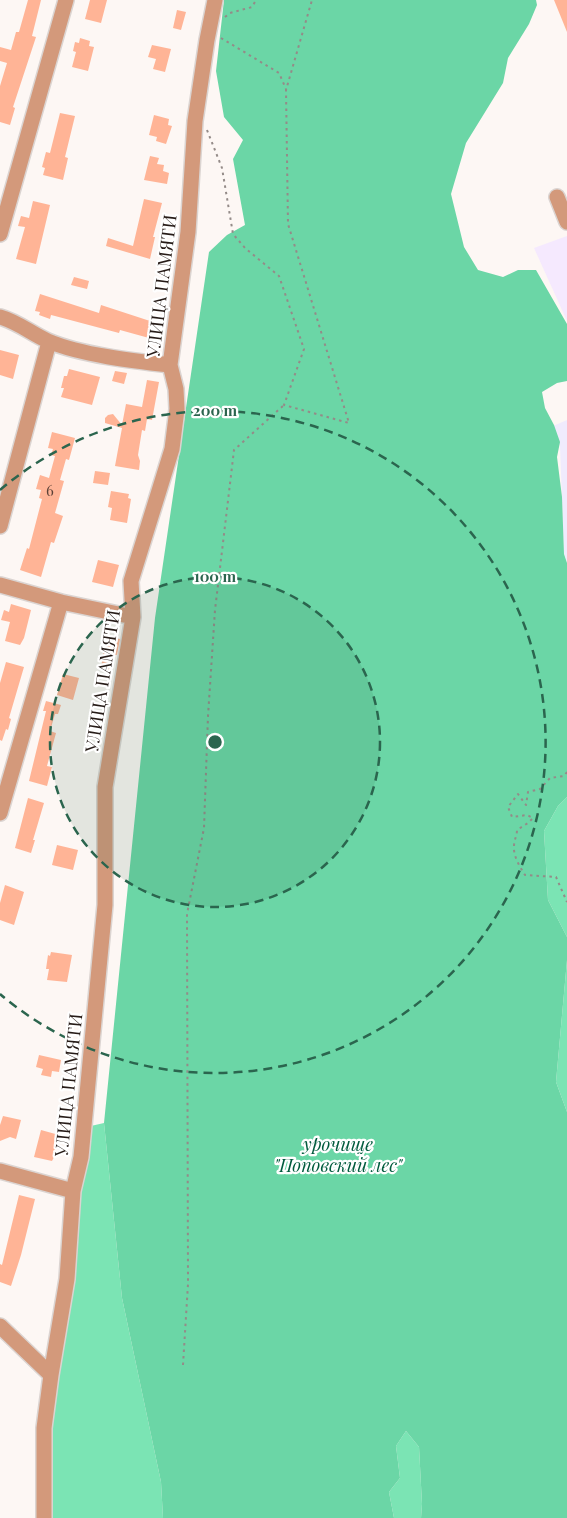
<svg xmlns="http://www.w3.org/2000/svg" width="567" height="1518" font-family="'Playfair Display',serif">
	<rect width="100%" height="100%" fill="#fdf7f4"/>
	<path fill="#f5e9fe" d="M567,236V321L534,248Z"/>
	<path fill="#f0ebfd" d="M567,420V562L564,553L560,446L553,426Z"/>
	<path fill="#7be4b4" d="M567,797V937L548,900L544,831L558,806Z
		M567,960V1112L556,1082Z
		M104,1123L122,1298L161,1482L163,1518H49L54,1379L82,1128Z
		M406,1431L419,1447L422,1504L421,1518H394L389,1492L400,1478L396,1446Z"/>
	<path fill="#6bd6a6" d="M224,0H536L537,5L529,24L508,58L503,83L466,143L451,194L464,247L478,270L503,277L518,270H536L567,324V381L557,383L542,392L545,408L554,425L560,442L557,457L562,497L564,554L567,563V797L558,806L544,831L548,900L567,937V960L556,1082L567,1112V1518H421L422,1504L419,1447L406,1431L396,1446L400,1478L389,1492L394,1518H163L161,1482L122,1298L104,1123L155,618L209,252L227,235L245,225L233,159L243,140L224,117L216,71Z"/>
	<path fill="#ffb496" d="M28,0H41L32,36L36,37L13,107L15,108L10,125L0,122V86L7,63L0,61V47L11,50L16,32H19Z
		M90,0H107L101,23L85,19Z
		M554,0H567V32Z
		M177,10L186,12L181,30L173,28Z
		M80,38L90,41L89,46L94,47L88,71L72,67L76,52L73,51L75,42L79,43Z
		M152,45L171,49L165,72L153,69L156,59L148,57Z
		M60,113L75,116L65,157L68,158L63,180L43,175L45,168L42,167L46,152L50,153Z
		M154,115L169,119L168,125L172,126L166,144L156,141L157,137L149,135Z
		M150,156L159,158L157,164L164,165L163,171L169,173L167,184L144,180Z
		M144,199L162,203L153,237H155L150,259L106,246L108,238L133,246Z
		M33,201L50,205L36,264L16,259L25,227L18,226L21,216L29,218Z
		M74,277L89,281L87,289L71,285Z
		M40,294L99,313L101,305L150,321L149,324L153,325L149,338L120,330L119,333L55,316L51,315L50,319L39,315L40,312L35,311Z
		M0,350L19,355L13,379L0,375Z
		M69,369L100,377L92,405L61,397L64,388H61L64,376H67Z
		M115,371L127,373L124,384L112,381Z
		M147,380L159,382L152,420L147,419L145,431L142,430L138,455L140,461L139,470L115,466L122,428L105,423V418L108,415L113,414L122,425L126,404L142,407Z
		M52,432L75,438L69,460L66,459L60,480L64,481L55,513L63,516L54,543L51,542L41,577L20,570L27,548L29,549L42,499L39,498L41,490L36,489L40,475L49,478L55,456L51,455L53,449L48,448Z
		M95,471L110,473L108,485L93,483Z
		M111,491L129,494L128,498L131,499L127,523L110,520L112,508L108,507Z
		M98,560L119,565L113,587L92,582Z
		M11,604L31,610L24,638L20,645L5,641L10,622L1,620L4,610L9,612Z
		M106,636L120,639L117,655L113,654L109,670L101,668Z
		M6,662L24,667L9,718L11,719L8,730L6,729L2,741L0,740V683Z
		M63,674L79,678L73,700L57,695Z
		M46,701L61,705L58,714H55L50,731L56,733L47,766L52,767L47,786L29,781L46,711H43Z
		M28,798L44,803L33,840H35L31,853L15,848Z
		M57,845L78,850L73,870L52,865Z
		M5,885L24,892L14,925L0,920V903Z
		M51,952L72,955L67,982L47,980L49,969H46L48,955L50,956Z
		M39,1055L61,1060L59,1072L52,1071L51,1077L41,1075L43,1069L36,1067Z
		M3,1116L21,1120L16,1139L10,1137L0,1141V1125Z
		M41,1130L59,1135L56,1149L57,1151L52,1161L34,1157Z
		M19,1195L35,1199L21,1255L11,1286L0,1282V1264L2,1265Z"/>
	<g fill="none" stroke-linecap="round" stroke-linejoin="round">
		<g stroke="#dbd4d1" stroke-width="18">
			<path id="minor" d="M557,197L567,222
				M0,234L66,0
				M0,317C18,322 32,334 48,341C81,355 134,361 170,365
				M0,526L49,342
				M0,585L61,602L133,617
				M0,813L61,602
				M0,1171L73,1191
				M0,1326L51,1375
				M44,1518V1428L51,1375L67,1279L73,1191L81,1157L105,905V787L133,617L131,581L172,449L177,409L176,389L170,365L188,232L195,121L207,40L215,0"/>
		</g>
		<path stroke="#948b88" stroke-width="2" stroke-dasharray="2.5 4" stroke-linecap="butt" d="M225,17L230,13L252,7L256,0
			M221,38L279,73L286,89
			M207,130L222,168L233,234L245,248L279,276L304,349L284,405L349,423L288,224L286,90L312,0
			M567,772L564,776L550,778L540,789L528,792L526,805L518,794L508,807L512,817L527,815L533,818L528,823L517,830C517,836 514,840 514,846C513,856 520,867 525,875L556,877L567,902
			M183,1365L188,1284L187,914L204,828L208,716L215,610L234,450L284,405"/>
		<use href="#minor" stroke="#d3997b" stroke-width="15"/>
	</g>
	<circle cx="215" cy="742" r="165" fill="#2b654e" fill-opacity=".12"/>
	<g fill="none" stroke="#2b654e" stroke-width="2.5" stroke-dasharray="9 6">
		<circle cx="215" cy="742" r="165"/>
		<path d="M0 490A331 331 0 1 1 0 994"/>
	</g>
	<g text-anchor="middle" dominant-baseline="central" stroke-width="4.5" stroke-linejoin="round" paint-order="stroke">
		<g font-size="15" fill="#5c4137">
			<text x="50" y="490">6</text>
		</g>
		<g font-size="18" fill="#261b17" stroke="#fff">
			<text transform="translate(161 286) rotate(-83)">УЛИЦА ПАМЯТИ</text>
			<text transform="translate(102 681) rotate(-81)">УЛИЦА ПАМЯТИ</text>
			<text transform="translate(68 1085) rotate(-84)">УЛИЦА ПАМЯТИ</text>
		</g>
		<g font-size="18" font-style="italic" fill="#015b3d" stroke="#fff">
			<text x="338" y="1144">урочище<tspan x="338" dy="21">"Поповский лес"</tspan></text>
		</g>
	</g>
	<circle cx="215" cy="742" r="8" fill="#2b654e" stroke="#fff" stroke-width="2.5"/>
	<g font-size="15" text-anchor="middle" font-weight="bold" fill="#2b654e" stroke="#fff" stroke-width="4.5" stroke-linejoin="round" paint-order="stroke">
		<text x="215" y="416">200 m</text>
		<text x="215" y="582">100 m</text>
	</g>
</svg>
